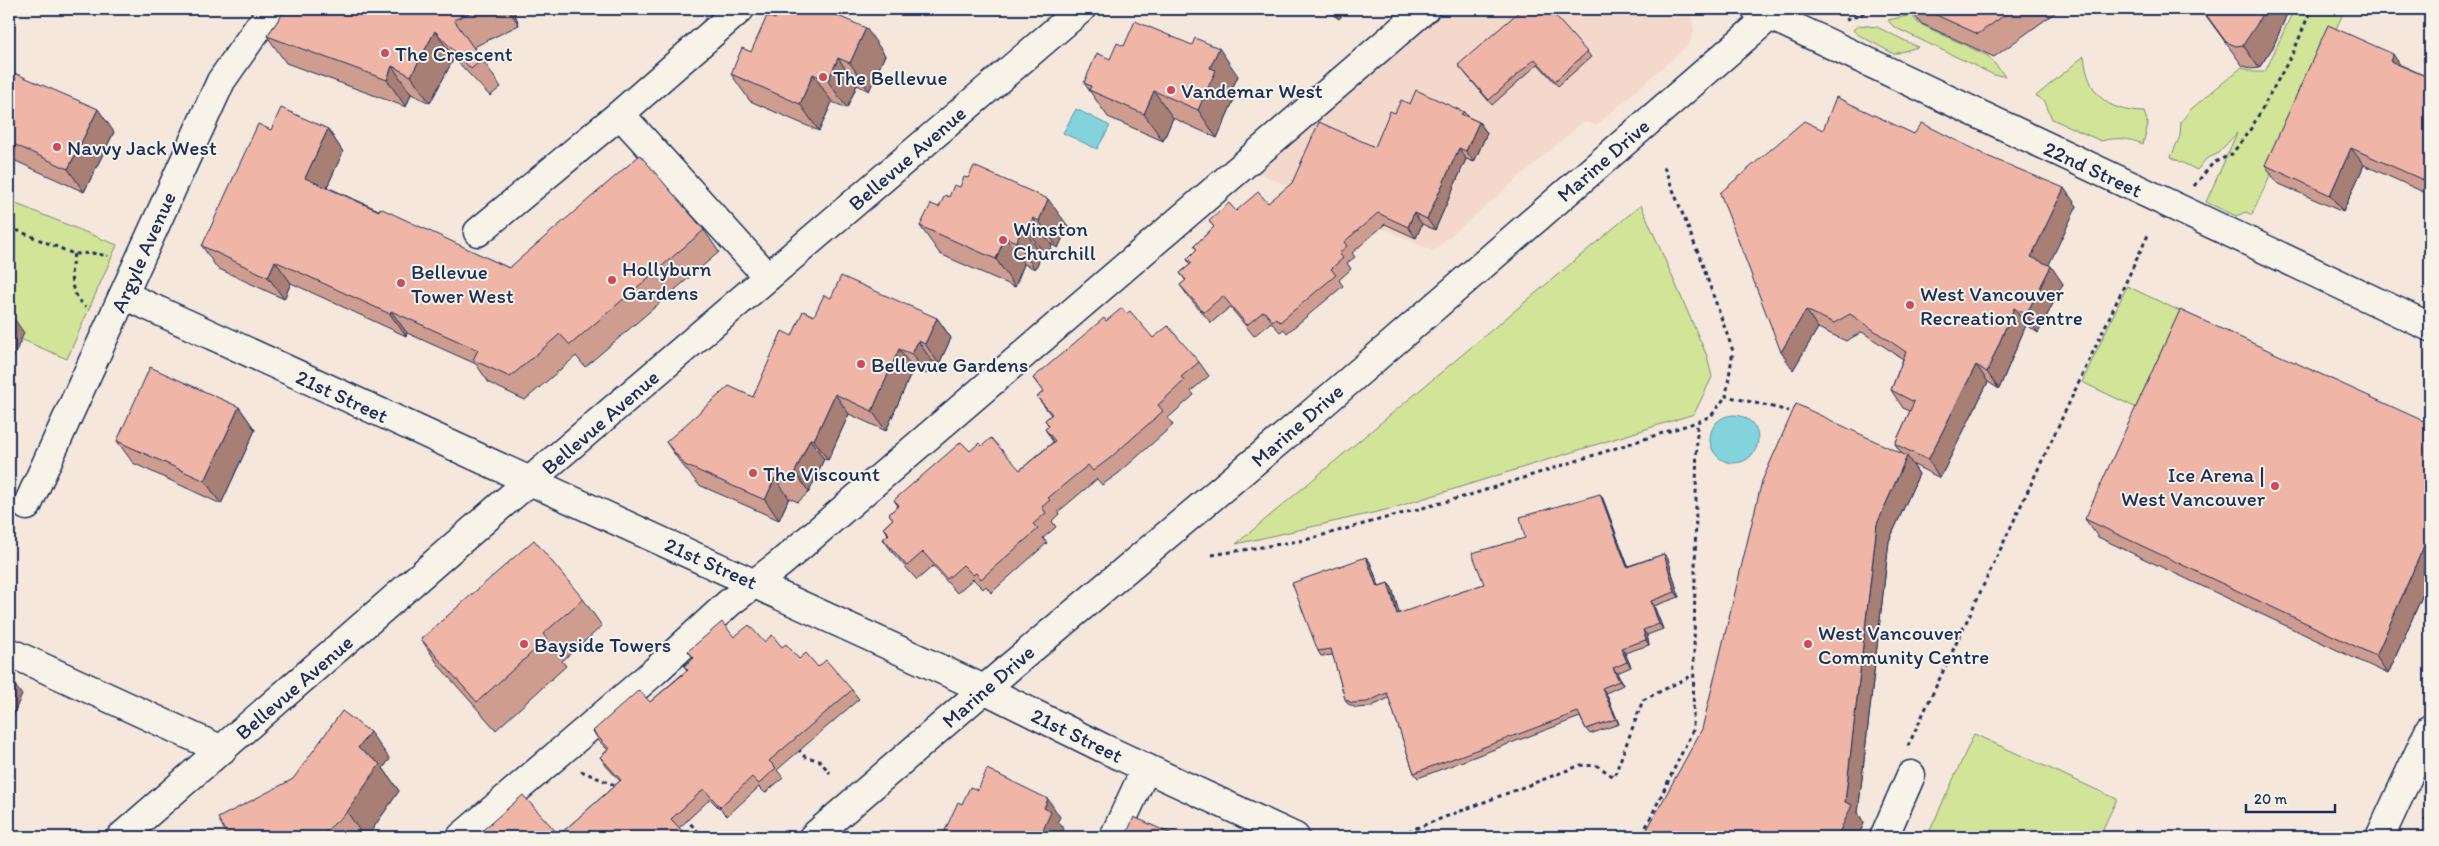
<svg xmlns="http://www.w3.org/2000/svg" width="2439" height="846" font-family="Itim,sans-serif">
	<rect width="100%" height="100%" fill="#f5e7db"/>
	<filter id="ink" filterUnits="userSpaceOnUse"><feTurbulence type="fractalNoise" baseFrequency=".02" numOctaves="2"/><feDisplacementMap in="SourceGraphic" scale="10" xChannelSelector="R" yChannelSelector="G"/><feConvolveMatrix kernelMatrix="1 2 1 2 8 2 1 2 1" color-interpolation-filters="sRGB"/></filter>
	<g filter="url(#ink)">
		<path fill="#f3d8cb" d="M1443,9H1690L1694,32L1689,44L1597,125L1583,122L1433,251L1257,172Z"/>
		<path fill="#d2e497" stroke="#768a7a" d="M2294,9H2345L2252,215L2246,212L2236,216L2206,202L2237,133L2217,154L2206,159L2197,170L2171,157L2180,136L2181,122L2190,110L2242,67L2253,72H2265Z
			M1912,15L1918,23L1988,56L2005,76L1994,75L1894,27L1888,20Z
			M1859,25L1877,27L1918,47L1894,54L1857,34L1853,30Z
			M2084,56C2088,94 2106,111 2144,112L2148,124L2143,144C2128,138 2117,137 2101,141L2052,119L2045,102L2036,96Z
			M9,201L117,245L67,359L9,334Z
			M1641,205L1707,356L1712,377L1694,414L1390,509L1236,544Z
			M2127,286L2186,314L2141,410L2082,382Z
			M1974,734L2117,799L2099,837H1927Z"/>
		<path fill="#83d3dd" stroke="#5991aa" d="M1076,109L1110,126L1097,149L1063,133Z
			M1710 439a24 24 0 1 1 48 0a24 24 0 1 1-48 0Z"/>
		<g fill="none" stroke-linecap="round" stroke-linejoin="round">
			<g stroke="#1b2f5e" stroke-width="31">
				<path id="minor" d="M1756,9L2430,327
					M620,114L768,277
					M478,232L620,114L740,9
					M124,295L984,689
					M27,506L221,81L258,28L276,9
					M9,652L222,750
					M121,837L498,508L1081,9
					M461,837L655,671L729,603L781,563L1425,9
					M1114,837L1146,768
					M1884,837L1911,775
					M2380,837L2430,729"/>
			</g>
			<g stroke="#1b2f5e" stroke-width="31">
				<path id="major" d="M984,689L1103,748L1295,837
					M813,837L1010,667L1311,414L1778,9"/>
			</g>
			<path stroke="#1b2f5e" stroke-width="3" stroke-dasharray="4 4" stroke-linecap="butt" d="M1846,20L1862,14L1867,9
				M1664,167L1700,258L1733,351L1726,396L1789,411
				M2194,186L2213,163L2232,154L2252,127L2294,51L2311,9
				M9,227L74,254L92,253L108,256
				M74,254C70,274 68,292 86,307
				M1212,555L1305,540L1470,495L1697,422L1711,416L1726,396
				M1908,746L2148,235
				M798,749L805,757L819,760L830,773
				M581,771L619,787
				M685,818L703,837
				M2424,819L2430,822
				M1646,827L1693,730L1697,422
				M1393,837L1581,765L1598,766L1614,777L1643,700L1693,675"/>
			<use href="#minor" stroke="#f7f3e8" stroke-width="28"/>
			<use href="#major" stroke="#f7f3e8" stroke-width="28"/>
		</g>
		<path fill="#ce9d90" stroke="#1b2f5e" d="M286,9H513L519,25L474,47L501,87L490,96L454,58L430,103L411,94L406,107L286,63L267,36Z
			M1324,9H1349L1339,19Z
			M1910,9H2060L1994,57L1920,23Z
			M2201,9H2289L2273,47L2259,68L2252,69L2242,65Z
			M775,19L885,55L869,91L857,85L847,108L832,102L819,131L750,101L731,74L751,52Z
			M1124,46L1238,76L1231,91L1235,97L1217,138L1173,118L1163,141L1108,117L1084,83Z
			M1587,52L1591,57L1558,86L1538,64L1492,105L1458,65Z
			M2401,65L2430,78V195L2364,165L2343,212L2277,183L2265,165Z
			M9,78L114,132L84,192L9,158Z
			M1410,104L1464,112L1468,117L1479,122L1487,133L1474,162L1466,159L1435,230L1422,224L1416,238L1385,224L1352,253L1355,257L1347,263L1351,269L1339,280L1343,286L1287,333L1284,329L1280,332L1271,322L1254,336L1230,307L1211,323L1188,296L1180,285L1186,281L1180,273L1190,265L1187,259L1197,250L1194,246L1214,227L1209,221L1236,211L1268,203L1375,147L1395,113Z
			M328,129L343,152L327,187L509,268L704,230L719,252L585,367L576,356L525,400L489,383L476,364L407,333L406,336L291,283L284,299L217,268L202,246L271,130Z
			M1823,130L1914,134L2077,206L2048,265L2063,284L2038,333L2026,325L1999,389L1988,382L1940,478L1912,464L1919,474L1889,541L1858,813L1864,823L1858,837H1643L1902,454L1895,444L1910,411L1903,408L1891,390L1903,359L1862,332L1846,341L1818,328L1793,370Z
			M960,187L1068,226L1058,248L1052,245L1047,257L1042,255L1035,269L1024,264L1015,287L940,254L920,226Z
			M831,298L937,318L951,338L939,364L932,361L926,374L913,369L886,431L849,414L828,460L824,459L809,492L798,502L789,498L779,520L699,485L680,462L666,442L753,397L814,316Z
			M1126,314L1153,338L1199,362L1209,376L1191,391L1194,395L1168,418L1173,425L1119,473L1102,485L1097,479L1058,512L1059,514L1052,521L1056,527L1043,538L1047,543L991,593L986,586L983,589L973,579L957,593L933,566L917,580L893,553L883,539L888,534L883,528L893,519L889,514L898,506L894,500L970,451L982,446L1020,470L1053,442L1045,429L1049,426L1045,420L1051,415L1037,397L1043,392L1033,378L1106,321Z
			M239,407L255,430L221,504L133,463L117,441Z
			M2430,424V578L2388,674L2098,537L2085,519Z
			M1600,494L1603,499L1628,566L1664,554L1668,559L1679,597L1654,606L1663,629L1647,635L1649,645L1625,653L1631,667L1617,673L1623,685L1606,693L1619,724L1590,734L1586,729L1580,717L1418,778L1414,773L1389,698L1370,707L1356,708L1348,704L1345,699L1333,655L1321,656L1318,651L1366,557L1370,562L1379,586L1388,583L1392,588L1399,614L1484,584L1525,538Z
			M583,599L602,626L562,661L566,666L496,730L440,667L421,639Z
			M734,637L764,642L782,647L799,659L818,667L852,690L859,699L777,770L783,778L765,793L759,787L727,816L710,799L679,828L687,837H477L559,835L620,781L607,767L600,757L608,750L599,741L593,731L650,702L687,670L684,666L693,658L688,651Z
			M390,759L383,768L399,791L367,837H228Z"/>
		<path fill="#a77f75" stroke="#1b2f5e" d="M508,9H513L519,25Z
			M1332,9H1349L1339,19Z
			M2264,9H2289L2273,47L2259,68L2243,45Z
			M866,28L885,55L869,91L850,63Z
			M435,31L454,58L430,103L411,76Z
			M1219,48L1238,76L1231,91L1235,97L1217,138L1198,110L1210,68Z
			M2393,54L2405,72L2390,61Z
			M838,58L857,85L847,108L828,81Z
			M392,66L411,94L406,107L387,80Z
			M813,74L832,102L819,131L800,104Z
			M1154,91L1173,118L1163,141L1144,114Z
			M98,109L114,132L84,192L68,169Z
			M1479,122L1487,133L1474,162L1466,151Z
			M328,129L343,152L321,200L305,178Z
			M1459,148L1466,159L1435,230L1427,219Z
			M2351,148L2364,165L2343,212L2330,195Z
			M2064,188L2077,206L2044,275L2031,257Z
			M1048,199L1068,226L1058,248L1039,221Z
			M1414,213L1422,224L1416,238L1408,227Z
			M1033,218L1052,245L1047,257L1027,230Z
			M1023,228L1042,255L1035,269L1016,242Z
			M1005,237L1024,264L1015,287L996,259Z
			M275,261L291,283L284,299L268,277Z
			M2051,266L2063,284L2038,333L2026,315Z
			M2014,308L2026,325L1999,389L1987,372Z
			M1806,310L1818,328L1793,370L1781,352Z
			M9,311L24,333L9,367Z
			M391,311L407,333L406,336L390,314Z
			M937,318L951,338L939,364L925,344Z
			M918,341L932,361L926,374L912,354Z
			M899,349L913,369L886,431L872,411Z
			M1976,365L1988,382L1940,478L1928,460Z
			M835,394L849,414L828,460L814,440Z
			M239,407L255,430L221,504L205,481Z
			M810,439L824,459L809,492L795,472Z
			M1907,456L1919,474L1889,541L1858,813L1864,823L1858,837H1837L1845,802L1877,524Z
			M775,478L789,498L779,520L765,500Z
			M1600,494L1603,499L1630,572L1627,567Z
			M2430,532V578L2388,674L2376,656Z
			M1664,554L1668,559L1679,597L1675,592Z
			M1366,557L1370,562L1381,592L1377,587Z
			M1388,583L1392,588L1401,619L1397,614Z
			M1651,601L1654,606L1663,629L1659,624Z
			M1643,630L1647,635L1649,645L1646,640Z
			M1621,648L1625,653L1631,667L1627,662Z
			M1613,668L1617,673L1623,685L1619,681Z
			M9,677L22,695L9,724Z
			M1602,688L1606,693L1619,724L1616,719Z
			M370,732L390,759L383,768L399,791L367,837H364L347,812L358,748Z
			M1048,799L1060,817L1058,821L1064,829L1060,837H1040L1044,808Z"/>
		<path fill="#efb6a7" stroke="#1b2f5e" d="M286,9H478L454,20L482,60L471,69L435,31L411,76L392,66L387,80L267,36Z
			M779,9H822L866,28L850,63L838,58L828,81L813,74L800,104L731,74L742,48L751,52L767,16L775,19Z
			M1522,9H1549L1587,52L1555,81L1535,59L1489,100L1458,65Z
			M1923,9H2013L1978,34Z
			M2202,9H2264L2257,24L2243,45L2236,46L2226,42Z
			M1135,21L1192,45L1195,38L1219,48L1210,68L1216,70L1198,110L1154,91L1144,114L1089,90L1091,86L1084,83L1097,53L1110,59L1117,43L1124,46Z
			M2328,25L2393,54L2390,61L2430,78V183L2351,148L2330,195L2265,165Z
			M12,72L98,109L68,169L9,142V78Z
			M1416,90L1464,112L1461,114L1479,122L1466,151L1459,148L1427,219L1414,213L1408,227L1378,213L1344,242L1347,246L1339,253L1343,258L1331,269L1336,275L1280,322L1276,318L1272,321L1264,311L1247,325L1223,296L1204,312L1180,285L1186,280L1180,273L1192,263L1187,259L1197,249L1194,246L1214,227L1209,221L1229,203L1236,211L1258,192L1268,203L1292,183L1319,122L1375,147L1390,111L1395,113L1401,100L1410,104Z
			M1836,97L1914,134L1922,123L1987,156L2064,188L2031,257L2051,266L2026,315L2014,308L1987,372L1976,365L1928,460L1895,444L1914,402L1891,390L1906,352L1850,314L1834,323L1806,310L1781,352L1720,193L1804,121L1823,130Z
			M281,108L328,129L305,178L379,211L380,208L509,268L640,155L704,230L570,345L560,334L510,377L473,360L478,350L391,311L390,314L275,261L268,277L202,246L258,124L271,130Z
			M974,166L1048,199L1039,221L1033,218L1027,230L1023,228L1016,242L1005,237L996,259L920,226L931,204L939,207L945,195L949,197L954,185L960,187L964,177L968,178Z
			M841,276L937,318L925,344L918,341L912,354L899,349L872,411L835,394L814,440L810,439L795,472L784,482L775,478L765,500L685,465L666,442L729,386L753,397L782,331L792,336L803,311L814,316L824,295L831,298Z
			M1122,308L1126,314L1130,311L1153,338L1168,326L1199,362L1181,377L1184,381L1158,405L1163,411L1109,459L1093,471L1088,465L1048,498L1050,500L1042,507L1046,513L1033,524L1038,529L981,579L976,573L973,575L963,565L947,579L923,552L907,566L883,539L889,534L883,528L893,519L889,514L899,505L894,500L961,442L970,451L979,443L982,446L991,438L1020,470L1055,441L1045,429L1049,426L1045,420L1052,414L1037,397L1044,391L1033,378L1104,318L1106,321Z
			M2180,310L2430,424V532L2376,656L2085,519Z
			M150,367L239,407L205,481L117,441Z
			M1796,404L1907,456L1877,524L1845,802L1852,805L1837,837H1643L1702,729L1762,481Z
			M1600,494L1627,567L1664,554L1675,592L1651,601L1659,624L1643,630L1646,640L1621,648L1627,662L1613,668L1619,681L1602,688L1616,719L1586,729L1578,712L1414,773L1387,693L1367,702L1352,703L1345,699L1331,649L1318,651L1292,583L1366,557L1377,587L1388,583L1397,614L1484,584L1472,553L1525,538L1520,517Z
			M534,540L583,599L543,634L547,639L477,702L421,639Z
			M722,622L734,637L749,625L764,642L772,635L782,647L786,644L799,659L806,653L818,667L826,660L852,690L769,761L776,768L759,784L752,777L720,807L704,789L671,819L686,835L683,837H478L476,836L523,795L559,835L621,780L600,757L609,749L593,731L639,690L650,702L688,670L684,666L694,658L688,651Z
			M342,711L370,732L358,748L380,764L347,812L322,835L318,837H228L218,818L293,779Z
			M987,769L1048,799L1044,808L1051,812L1040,837H942L958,802L962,804L970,787L978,790Z
			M1134,817L1178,837H1125Z"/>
	</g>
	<g fill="#d1495b" stroke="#f7f3e8" stroke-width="2">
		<circle cx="385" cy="53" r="5"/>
		<circle cx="823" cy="77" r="5"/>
		<circle cx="1171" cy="90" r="5"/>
		<circle cx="57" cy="147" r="5"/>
		<circle cx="1003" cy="240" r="5"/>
		<circle cx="612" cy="280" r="5"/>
		<circle cx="401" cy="283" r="5"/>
		<circle cx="1910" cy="305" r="5"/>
		<circle cx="861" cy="364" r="5"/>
		<circle cx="753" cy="473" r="5"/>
		<circle cx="2275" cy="486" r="5"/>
		<circle cx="524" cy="644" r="5"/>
		<circle cx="1808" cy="644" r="5"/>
	</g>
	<g text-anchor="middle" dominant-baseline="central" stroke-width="4" stroke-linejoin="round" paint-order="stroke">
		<g font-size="21" fill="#1b2f5e" stroke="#f7f3e8" text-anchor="start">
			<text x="395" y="53">The Crescent</text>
			<text x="833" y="77">The Bellevue</text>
			<text x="1181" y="90">Vandemar West</text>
			<text x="67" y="147">Navvy Jack West</text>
			<text x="1013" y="228">Winston<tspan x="1013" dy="24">Churchill</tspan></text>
			<text x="622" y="268">Hollyburn<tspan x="622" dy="24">Gardens</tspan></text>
			<text x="411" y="271">Bellevue<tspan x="411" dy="24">Tower West</tspan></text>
			<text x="1920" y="293">West Vancouver<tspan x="1920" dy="24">Recreation Centre</tspan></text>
			<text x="871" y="364">Bellevue Gardens</text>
			<text x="763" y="473">The Viscount</text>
			<text x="2265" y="474" text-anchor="end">Ice Arena |<tspan x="2265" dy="24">West Vancouver</tspan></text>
			<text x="1818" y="632">West Vancouver<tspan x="1818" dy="24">Community Centre</tspan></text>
			<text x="534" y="644">Bayside Towers</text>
		</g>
		<g font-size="21" fill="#1b2f5e" stroke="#f7f3e8">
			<text transform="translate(907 158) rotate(-41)">Bellevue Avenue</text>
			<text transform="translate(1603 160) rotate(-41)">Marine Drive</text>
			<text transform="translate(2093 169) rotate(25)">22nd Street</text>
			<text transform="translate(143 252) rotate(-66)">Argyle Avenue</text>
			<text transform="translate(342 396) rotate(25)">21st Street</text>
			<text transform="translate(600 422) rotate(-41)">Bellevue Avenue</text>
			<text transform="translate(1297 425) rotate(-41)">Marine Drive</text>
			<text transform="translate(711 563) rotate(24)">21st Street</text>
			<text transform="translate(988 686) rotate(-41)">Marine Drive</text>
			<text transform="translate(294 687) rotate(-41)">Bellevue Avenue</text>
			<text transform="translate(1077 735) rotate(26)">21st Street</text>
		</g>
	</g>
	<rect width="2439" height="846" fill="none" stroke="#f7f3e8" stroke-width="30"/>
	<rect x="15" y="15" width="2409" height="816" fill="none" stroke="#1b2f5e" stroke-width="2" filter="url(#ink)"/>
	<path d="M2246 804v8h89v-8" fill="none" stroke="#1b2f5e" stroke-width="2.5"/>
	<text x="2254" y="804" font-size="15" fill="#1b2f5e" stroke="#f7f3e8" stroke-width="4" paint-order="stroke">20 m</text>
</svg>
